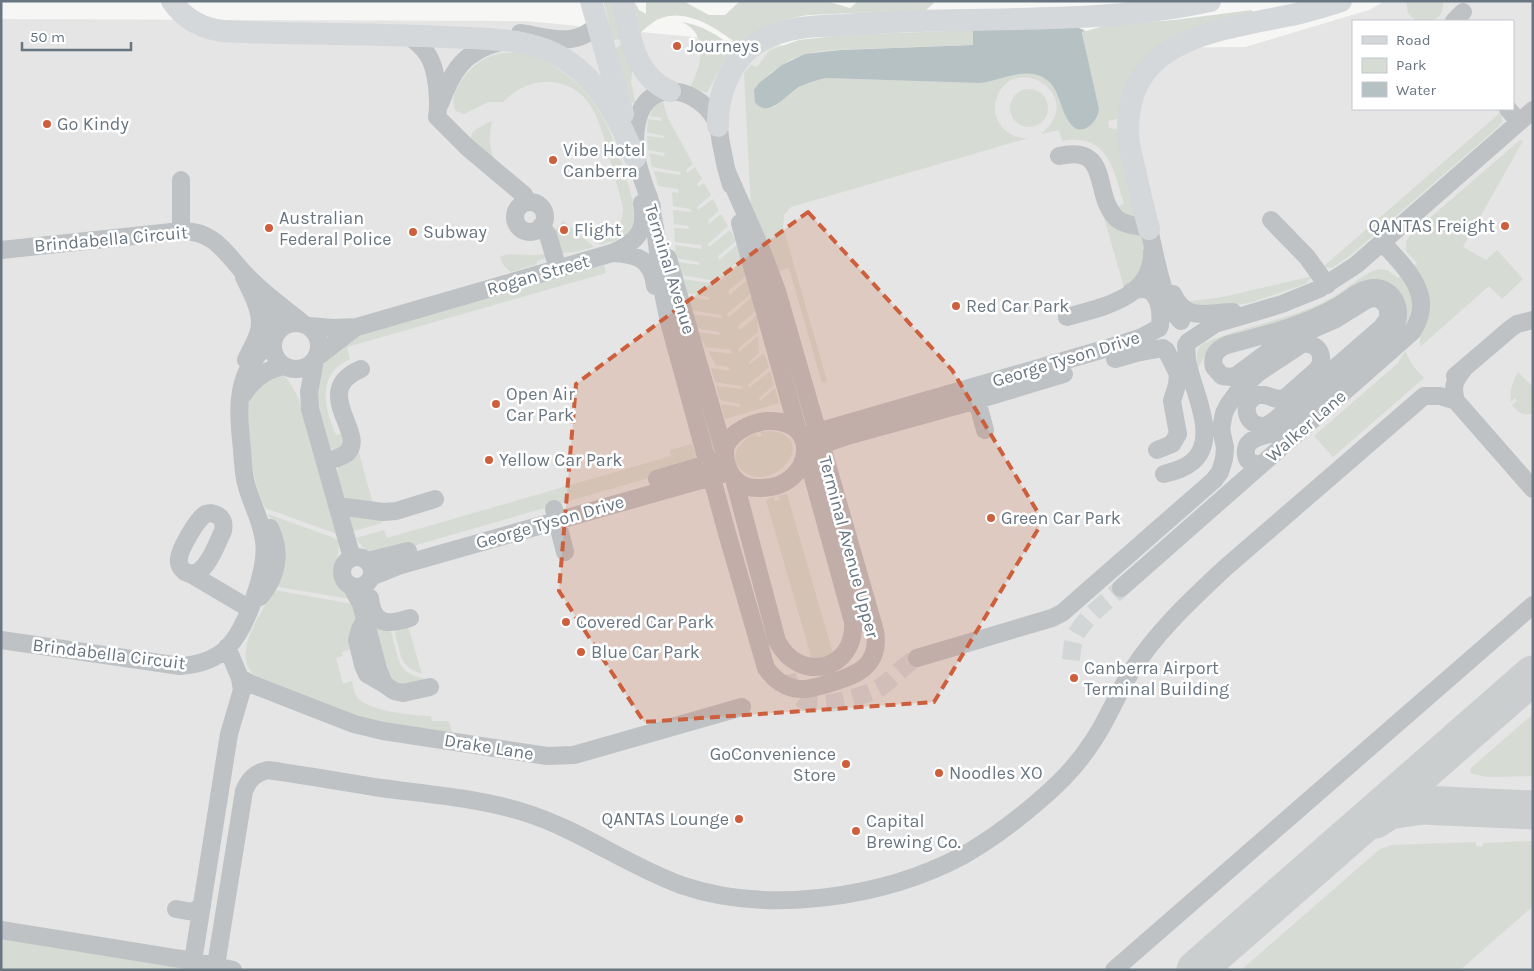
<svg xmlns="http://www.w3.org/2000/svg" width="1534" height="971" font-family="Karla,sans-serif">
	<rect width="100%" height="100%" fill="#f6f6f4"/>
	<path fill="#e4e5e4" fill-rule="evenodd" d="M1385,1H1533V970H1V19L526,21L924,59L1125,48L1245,47L1369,10ZM1353,21H1513V109H1353Z"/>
	<path fill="#d6dbd3" d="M603,1H616L621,39L613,40Z
		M634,1L639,10L646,14V2L649,1H683L709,15H725L740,1H826L850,8L858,1H936L926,10L809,15C779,19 765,28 739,43H736C716,28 686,7 659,19C652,22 646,28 640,33Z
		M1406,1H1443C1444,21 1432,21 1416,21L1408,13Z
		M1252,10L1253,16L1184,34L1119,120L1116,119L1108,121L1109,128L1116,129L1119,128L1140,221L1125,217L1117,207L1124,204C1114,170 1108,132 1062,141L1059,130L1041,134C1090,94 1010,49 996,100C993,110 996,121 1004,129C1011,136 1018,138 1028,138L791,207L784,215L783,227L827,381L822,383L789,268L779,271L751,209L744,73L751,65L757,67L770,50L799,40L843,35L973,30V45L834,50L814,52L791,59L769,74L759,106L765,108L774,107L798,88L814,81L826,78L979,83L1017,74L1031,73L1046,79L1055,89L1070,123C1082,136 1097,123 1099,109L1082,33L1084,30L1086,31L1107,25L1174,20Z
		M682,22C702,25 717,35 733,47L734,49L722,64L707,93L690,87C702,66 709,34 682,22Z
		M622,44L633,63L631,83L636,104L631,102L615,49Z
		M510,53C523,52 538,57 550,64C597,90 613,133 627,181C632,196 639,220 628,233C622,240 609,242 600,245L596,241C612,237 623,226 623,208C619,191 614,174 609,156C600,122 591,82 546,82C529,82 515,90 503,102H488L464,114L456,111C445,93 471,65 487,58C494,54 502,53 510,53Z
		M1010 108a19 19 0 1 1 38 0a19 19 0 1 1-38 0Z
		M663,102L668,118L693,164L686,170L687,173L695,167L702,179L697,184L698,187L704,183L711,195L697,207L698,210L713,199L719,211L708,220L709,224L721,214L728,226L708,244L709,247L730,230L736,241L718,256L719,260L738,244L742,258L718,279L719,282L743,261L747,275L728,291L730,295L748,279L752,293L727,314L729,317L753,296L757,310L738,326L740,330L757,315L758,332L738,349L739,352L758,336L759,353L749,362V365L764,353L769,367L748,385L749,388L770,371L774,385L759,398L760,401L775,388L779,403L725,419L721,404L740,407V404L720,400L716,386L743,389L741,386L715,382L711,368L730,371L729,367L716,365L708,351L732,354L731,350L706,347L697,332L720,335L719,332L695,328L691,314L722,318L721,315L690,310L686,296L709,300V297L685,293L681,279L712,283L711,280L680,275L676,262L700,265L699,262L676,258L675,245L702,249L701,245L675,242L674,228L690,229L688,226L674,224L673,210L692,212L690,209L673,206L672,192L679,193L678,189L658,186L654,171L681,175L680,172L652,167L649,153L664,156L665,153L648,150L647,136L664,138V136L647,132L648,119L662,121V118L650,116C652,108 656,103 663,102Z
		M1501,112L1502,122L1496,129L1352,254L1332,268L1323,267Z
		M492,121C489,135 489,146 494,160L471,140C470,129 483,126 492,121Z
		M1520,140L1523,141L1463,247L1486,260L1497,250L1523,279L1502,299L1489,286L1420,347V334L1429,303C1429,288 1423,277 1414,266L1417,263L1406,251V242L1410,235Z
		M1103,214L1144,235L1147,262L1125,291Z
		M563,221L594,247L574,252L560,253L554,232Z
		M546,253V258L537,261V264L511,272L504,266L500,257C515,250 530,259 546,253Z
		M604,265L606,273L347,347L350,359C316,374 324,408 336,435L345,433L349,441L335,451L330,448L319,409L316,393L322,367L327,359L358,336Z
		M1381,269L1387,270L1398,278L1401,276C1415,294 1414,308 1405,328L1402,326L1404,308L1334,303L1207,351L1198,368C1197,358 1194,350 1204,343C1244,326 1289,320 1328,300C1344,292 1366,270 1381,269Z
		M1313,276L1305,284L1249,303L1202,310L1184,302L1223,297Z
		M1405,351L1413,366L1424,378L1333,457L1314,436L1398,363Z
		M1518,372L1533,387V413C1523,417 1518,412 1512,405L1517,401L1515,398L1511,402C1509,390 1513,382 1518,372Z
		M282,375L288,380L298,397L337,534L265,508C251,481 248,437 248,406L251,398L263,382Z
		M770,431C820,436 776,494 744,472C725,457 741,440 756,433L757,437L762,436L760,432Z
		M692,444L696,456L694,462L680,469L392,552C371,552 368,557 356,538L384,530L387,538L671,456L670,450Z
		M359,453L373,504L347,499L344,497C334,474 332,461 359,453Z
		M787,494L833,654L824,659L812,660L766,500L774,497V501L780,500L778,496Z
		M268,514L334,538L339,541C339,567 326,574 349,593L350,599L279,587L277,584L275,526Z
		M352,515L381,519L382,523L354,531L350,518Z
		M274,590L353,604L358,608L352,649L342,652L343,656L336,658L343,684L352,681C353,687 354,694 359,699C370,711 414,716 431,716L432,721H449L453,737L372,723L257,677C228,656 262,613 274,590Z
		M375,622C379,625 385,627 389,630C392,632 393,637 393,641C401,665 398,672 425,679L426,681L398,685L387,676Z
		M408,626L422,674C399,667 401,654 395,633L396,630Z
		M1533,714V776L1486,777L1470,773L1471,768Z
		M1533,841V906L1460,970H1241L1380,849L1392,845L1475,842L1477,847L1483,846V843Z
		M1,937L223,970H1Z"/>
	<path fill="#b6c1c4" d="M1076,27L1084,30L1082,33L1099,109C1098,122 1081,139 1070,123C1058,107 1061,85 1040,76C1022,68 999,81 979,83L826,78C816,80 808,83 799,87C787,94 768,120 755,102L754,90L759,83L782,65L805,54L840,50L973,45V30Z"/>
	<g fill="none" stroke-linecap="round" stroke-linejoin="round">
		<path stroke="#cbcecf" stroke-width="39" d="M1375,819L1389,810L1422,805L1533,810
			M1196,970L1533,675"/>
		<path stroke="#d3d6d7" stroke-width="18" stroke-dasharray="18 9" stroke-linecap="butt" d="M1071,660C1072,651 1072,641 1077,633C1087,615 1107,602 1121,588
			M787,675C797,710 820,706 849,699C860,696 871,693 881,687C894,678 903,665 917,658"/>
		<path stroke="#bec2c5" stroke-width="18" d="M1454,21L1463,12
			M520,33C548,37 576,49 598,24
			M407,35C428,49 434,61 437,86C438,96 439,107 437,117L467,147L524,195L528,202
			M440,104C452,71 464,51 500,42
			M1508,109L1519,122
			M1059,156C1112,144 1092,194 1116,218C1125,226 1138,225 1149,229C1155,254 1163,305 1181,321
			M181,180V231
			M649,197L655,228L664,298L669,322L727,533L766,668C773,678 781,685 793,688C805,691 816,687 827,684C855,676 881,667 875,631L777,291L761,249L728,174
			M515 217a15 15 0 1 1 30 0a15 15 0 1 1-30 0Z
			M652,207C642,176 630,155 637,122C648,73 703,89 718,125C720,132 720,141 722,148C724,161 727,173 731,185
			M1271,220L1307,257L1327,285
			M740,223L798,431
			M541,226L548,235L558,269
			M1,250L181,231C219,230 229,261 254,283C270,298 288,311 305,325
			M612,253C637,254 652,259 655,286
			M668,258L725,455
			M244,277C252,294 265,315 258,334C255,343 250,351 246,360
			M1131,292C1157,280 1162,307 1160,326
			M260,293C269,306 276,319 275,336
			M1173,294C1186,323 1208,312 1233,312
			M1067,317C1102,307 1153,298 1152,252
			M273 346a23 23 0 1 1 46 0a23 23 0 1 1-46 0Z
			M309,326L333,328L357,327L612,253C637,242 647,231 642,203
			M1188,342L1215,324L1282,304L1319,289L1356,265L1533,110
			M317,357L356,327
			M1115,359L1136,353L1163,348
			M315,360L309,392L310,409L352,558
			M1463,370C1454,381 1452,387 1456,401L1533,489
			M1455,376L1510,329L1517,324L1533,320
			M974,390L985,430
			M243,395C253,379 266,369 284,366
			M767,421C823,418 814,487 762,488C744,489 732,482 727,465C725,458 724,452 726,446C732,431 753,422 767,421Z
			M807,435L1118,345L1142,337L1159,328
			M810,449L847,436L977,400L1064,374
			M1157,450L1172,444L1178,434L1172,401L1177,385L1178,374L1166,350
			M325,462C332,459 341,458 347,453C368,434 309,391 361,369
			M1164,474C1174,471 1184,469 1192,462C1220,439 1193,392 1188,364C1186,358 1187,351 1186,345
			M657,479L718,461
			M734,479L777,641C799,684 856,671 853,622L806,452
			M338,506L383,512L396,511L435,499
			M554,509L565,552
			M211,513C221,515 225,521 223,531C217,543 204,583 185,572C181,569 178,564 179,559C179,550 195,524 201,518C204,514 207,513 211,513Z
			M342 572a15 15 0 1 1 30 0a15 15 0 1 1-30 0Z
			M368,561L408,551
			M189,573L250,609
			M371,577L401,565L722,474
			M351,586L361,604L378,669L384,684L394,691L403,693L430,687
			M1121,588L1412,332C1437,295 1405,268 1382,242
			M260,597C277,577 282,553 270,528
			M370,598C373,626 388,625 410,618
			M365,620L360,629L357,640L363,665L367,674L384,684
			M1,640L180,666C197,665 215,660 228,647C247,627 268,568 264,541C262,522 252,505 247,487C243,475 243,461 242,449C237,405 235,369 274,339
			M917,658L1052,618L1062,613L1214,480L1220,472L1224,459L1225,447L1221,429L1224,413L1228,405L1237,393L1258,373L1302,344C1318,342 1326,356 1318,369L1285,398L1277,399L1265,395H1259C1239,401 1245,428 1266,426L1275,420L1382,327L1388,319V307L1380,299L1375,298L1368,299L1334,320L1297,336L1276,346L1237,375L1231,377L1222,376L1214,367C1211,356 1217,349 1227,345C1264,335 1303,326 1336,307C1348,301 1360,288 1374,288C1395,288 1403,311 1395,327L1280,429C1269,438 1243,434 1246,455C1247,463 1254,464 1261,465
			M240,678L251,684L354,724L383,731L547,756L574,755L742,707
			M176,909L193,912L202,906
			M1,930L193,961L233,970
			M193,961L229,734L242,690L240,678L227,647
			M216,965L244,791C249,779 255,773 268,770C303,775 338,781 374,787C423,794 474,797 523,812C579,829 626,865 681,885C767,915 884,898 964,855C992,839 1017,820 1041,799C1061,782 1079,763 1093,741C1108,719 1117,694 1131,672C1156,632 1191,600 1225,568L1424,396H1440L1456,401
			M1114,970L1533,605"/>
		<path stroke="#d5d8db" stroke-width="22" d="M172,1C184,19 200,28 222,31C296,35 371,33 445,37C487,39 530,37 566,60C601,83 620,121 635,158
			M591,1L623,114
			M623,1C629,34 634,76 670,91
			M718,126C717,93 732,56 762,40C788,26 816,26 844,25C868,23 891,22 915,21C1013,18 1114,22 1210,1
			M1149,229C1144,210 1139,190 1135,170C1132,158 1128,145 1128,133C1126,39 1215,31 1286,16C1304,13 1322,7 1341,1"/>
	</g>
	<path fill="#cd5f3c" fill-opacity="0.2" stroke="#cd5f3c" stroke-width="4" stroke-dasharray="10 6" stroke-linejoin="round" d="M808,212L952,370L1043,521L934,702L644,722L559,591L576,384Z"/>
	<g fill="#cd5f3c" stroke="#fff" stroke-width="2">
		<circle cx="677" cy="46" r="5"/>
		<circle cx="47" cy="124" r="5"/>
		<circle cx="553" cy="160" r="5"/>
		<circle cx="1505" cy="226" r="5"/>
		<circle cx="269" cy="228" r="5"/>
		<circle cx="564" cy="230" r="5"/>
		<circle cx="413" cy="232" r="5"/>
		<circle cx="956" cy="306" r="5"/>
		<circle cx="496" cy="404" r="5"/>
		<circle cx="489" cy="460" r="5"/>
		<circle cx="991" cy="518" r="5"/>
		<circle cx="566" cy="622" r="5"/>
		<circle cx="581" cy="652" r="5"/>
		<circle cx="1074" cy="678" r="5"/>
		<circle cx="846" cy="764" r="5"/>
		<circle cx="939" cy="773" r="5"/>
		<circle cx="739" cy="819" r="5"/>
		<circle cx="856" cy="831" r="5"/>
	</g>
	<g text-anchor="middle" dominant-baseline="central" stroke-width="5" stroke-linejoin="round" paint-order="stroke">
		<g font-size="18" fill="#697681" stroke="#fff" text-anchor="start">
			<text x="687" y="46">Journeys</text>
			<text x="57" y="124">Go Kindy</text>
			<text x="563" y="150">Vibe Hotel<tspan x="563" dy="21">Canberra</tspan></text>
			<text x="279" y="218">Australian<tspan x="279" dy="21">Federal Police</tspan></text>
			<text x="1495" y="226" text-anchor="end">QANTAS Freight</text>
			<text x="574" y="230">Flight</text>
			<text x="423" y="232">Subway</text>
			<text x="966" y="306">Red Car Park</text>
			<text x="506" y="394">Open Air<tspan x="506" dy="21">Car Park</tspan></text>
			<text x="499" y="460">Yellow Car Park</text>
			<text x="1001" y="518">Green Car Park</text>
			<text x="576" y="622">Covered Car Park</text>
			<text x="591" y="652">Blue Car Park</text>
			<text x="1084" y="668">Canberra Airport<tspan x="1084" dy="21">Terminal Building</tspan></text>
			<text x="836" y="754" text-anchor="end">GoConvenience<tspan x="836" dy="21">Store</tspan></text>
			<text x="949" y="773">Noodles XO</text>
			<text x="729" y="819" text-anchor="end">QANTAS Lounge</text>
			<text x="866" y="821">Capital<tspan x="866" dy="21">Brewing Co.</tspan></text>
		</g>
		<g font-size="18" fill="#697681" stroke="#fff">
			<text transform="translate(111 239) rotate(-5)">Brindabella Circuit</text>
			<text transform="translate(670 269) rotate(73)">Terminal Avenue</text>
			<text transform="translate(538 275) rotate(-16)">Rogan Street</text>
			<text transform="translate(1066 359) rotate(-17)">George Tyson Drive</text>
			<text transform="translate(1306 426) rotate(-41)">Walker Lane</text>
			<text transform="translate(550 522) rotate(-16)">George Tyson Drive</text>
			<text transform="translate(849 547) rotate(75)">Terminal Avenue Upper</text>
			<text transform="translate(109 654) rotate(7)">Brindabella Circuit</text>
			<text transform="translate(489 747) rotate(9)">Drake Lane</text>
		</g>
	</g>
	<rect width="1534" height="971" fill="none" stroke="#697681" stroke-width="5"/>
	<rect x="1352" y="20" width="162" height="90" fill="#ffffff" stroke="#c3c8cd"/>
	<rect x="1362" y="36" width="25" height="8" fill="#d5d8db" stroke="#c3c8cd"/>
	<text x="1396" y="45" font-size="15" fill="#697681">Road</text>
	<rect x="1362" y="58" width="25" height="15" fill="#d6dbd3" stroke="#c3c8cd"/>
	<text x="1396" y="70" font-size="15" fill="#697681">Park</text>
	<rect x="1362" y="82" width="25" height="15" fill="#b6c1c4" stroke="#c3c8cd"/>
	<text x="1396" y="95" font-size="15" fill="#697681">Water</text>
	<path d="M22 42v8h109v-8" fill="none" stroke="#697681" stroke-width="2.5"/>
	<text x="30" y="42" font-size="15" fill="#697681" stroke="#ffffff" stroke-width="4" paint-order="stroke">50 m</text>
</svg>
